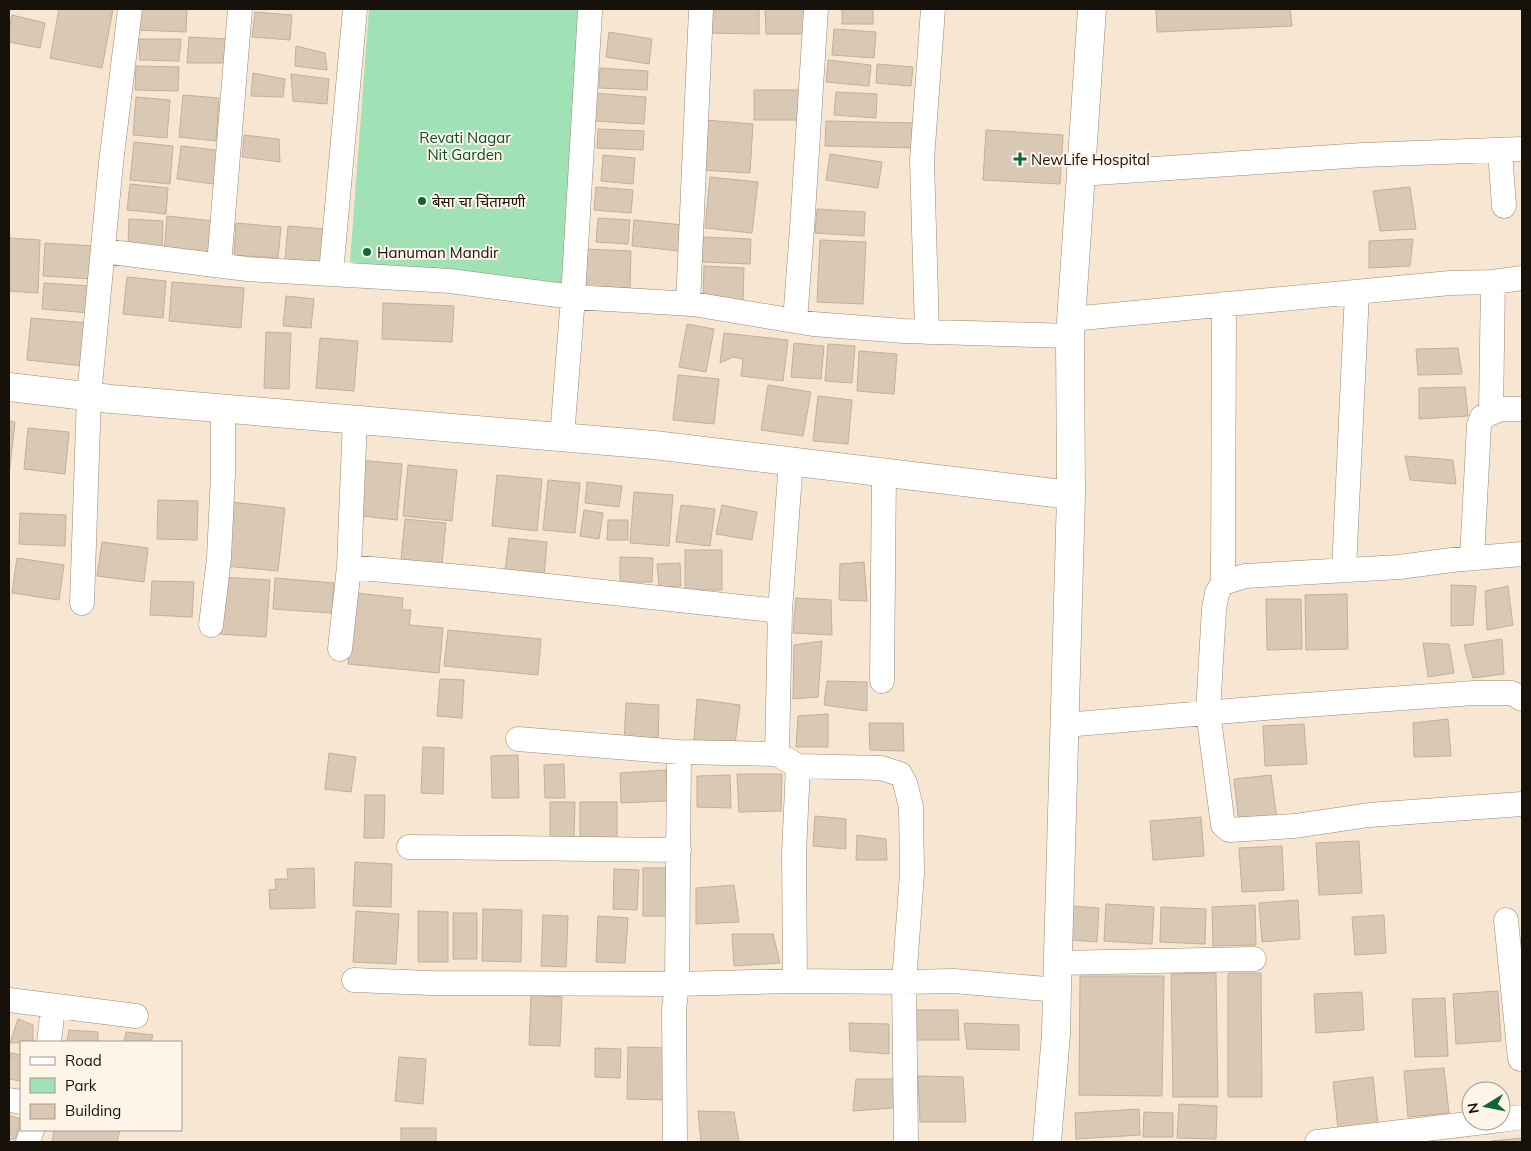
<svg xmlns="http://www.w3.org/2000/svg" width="1531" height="1151" font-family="Mulish,'Noto Sans Devanagari',sans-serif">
	<rect width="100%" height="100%" fill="#f7e6d1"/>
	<path fill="#a0e1b5" d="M369,9H578L565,285L350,262Z"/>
	<path fill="#d9c8b4" stroke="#c0b09c" d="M59,9H113L102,68L50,58Z
		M139,9H187L186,32L138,30Z
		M709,9H759V34L708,33Z
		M765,9H809V34H766Z
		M842,9H873V24H842Z
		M1156,9H1290L1292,26L1157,32Z
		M255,12L292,15L290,40L252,37Z
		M12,15L45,23L40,48L9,42V30Z
		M834,29L876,32L874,58L832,55Z
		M609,32L652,39L649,64L606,57Z
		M189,37L226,39L224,63H187Z
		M139,39H181L179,61L140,60Z
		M296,46L325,53L327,70L295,66Z
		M828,60L871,65L869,86L826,82Z
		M877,64L913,67L911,86L876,83Z
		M136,66L179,67L178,91L135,90Z
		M600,68L648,71L647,90L599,88Z
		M253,73L285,79L283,97L251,96Z
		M291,74L329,79L327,104L293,101Z
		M754,90H800L799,120H754Z
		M836,92L877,94L876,118L834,115Z
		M594,93L646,97L644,124L593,121Z
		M183,95L219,98L216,141L179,137Z
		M136,97L170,100L167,138L133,135Z
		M705,120L753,124L750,173L702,170Z
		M826,121L916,123L915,148L825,146Z
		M598,129L644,131L643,150L597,148Z
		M986,130L1063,135L1060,184L983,180Z
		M244,135L279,139L280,162L242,157Z
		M134,142L173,146L170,184L130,180Z
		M181,146L225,151L221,185L177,179Z
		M830,154L882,162L878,188L826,180Z
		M603,155L635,158L633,184L601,181Z
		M710,177L758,182L752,233L705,228Z
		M130,184L168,188L166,214L127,210Z
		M596,187L633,190L631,213L594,210Z
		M1410,187L1416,229L1380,231L1373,191Z
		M817,209L865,212L864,236L815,233Z
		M167,216L215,221L212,256L164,251Z
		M598,218L630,220L628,244L596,242Z
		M129,219L163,221L162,247L128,245Z
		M634,220L683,225L680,251L632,246Z
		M236,223L281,227L278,258L234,255Z
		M288,226L326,229L323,263L285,260Z
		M703,237L751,239L750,264L702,262Z
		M9,238L40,240L38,293L9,291Z
		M1413,239L1410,266L1369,268V241Z
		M820,240L866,242L863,304L817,302Z
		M45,243L95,246L93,279L43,276Z
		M586,249L631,251L630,288L584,286Z
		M704,266L744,268L743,300L703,298Z
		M127,277L166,281L163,318L123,314Z
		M172,282L244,288L241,328L169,321Z
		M44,283L92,286L90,313L42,309Z
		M286,296L314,299L311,328L283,326Z
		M383,303L454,306L452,342L382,339Z
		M31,318L88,323L84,366L27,360Z
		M687,324L714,329L706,372L679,367Z
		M266,332L291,333L289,389L264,388Z
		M724,333L788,340L783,381L741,376L743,359L733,357L720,363Z
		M320,338L358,341L354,391L316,388Z
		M794,343L824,346L821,379L791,377Z
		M828,344L855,346L852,383L825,381Z
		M1458,348L1462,374L1418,375L1416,349Z
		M859,351L897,354L894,394L857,391Z
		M678,375L719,379L714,424L673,420Z
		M768,385L811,392L803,436L761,430Z
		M1465,387L1468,416L1419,419V388Z
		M818,396L852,400L848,444L813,441Z
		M9,421L15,422L9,475Z
		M28,428L69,432L65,474L24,469Z
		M1405,456L1453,460L1456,484L1410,480Z
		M359,460L402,464L397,520L353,515Z
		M408,465L457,470L452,521L403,516Z
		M497,475L542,479L537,531L492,526Z
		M548,480L580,483L575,533L543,530Z
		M587,482L622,486L619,507L585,503Z
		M634,492L673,495L669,546L630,543Z
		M158,500L198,501L197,540L157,539Z
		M232,502L285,508L278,571L225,566Z
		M681,505L715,509L710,546L676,542Z
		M722,505L757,512L752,540L716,534Z
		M584,510L603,513L599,539L580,536Z
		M20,513L66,515L65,546L19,544Z
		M405,519L446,523L442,564L401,560Z
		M608,520H628V540H607Z
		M509,538L547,542L544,576L505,572Z
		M102,542L148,548L144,582L97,576Z
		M685,550H722V590H685Z
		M620,557L653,558L652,582H620Z
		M17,558L64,565L59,600L12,593Z
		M864,562L867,601L839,600L840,564Z
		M680,563L681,586L659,587L657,564Z
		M222,577L270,580L266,637L218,634Z
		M275,578L334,583L332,613L273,609Z
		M152,581L194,582L192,617L150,615Z
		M1451,585L1476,586L1473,625L1451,626Z
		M1508,586L1513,625L1487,630L1485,591Z
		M355,593L403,598L402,610H411L409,625L443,628L439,673L348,664Z
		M1347,594L1348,649L1306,650L1305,595Z
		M796,598L831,600L832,635L793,633Z
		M1266,599H1301L1302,649L1267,650Z
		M448,630L541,639L538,675L444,666Z
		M1502,639L1504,674L1473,678L1464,645Z
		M822,641L818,697L793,699L794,645Z
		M1423,643L1449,644L1454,673L1428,677Z
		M440,679L464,680L462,718L437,716Z
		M827,681L867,682V711L824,705Z
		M697,699L740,705L735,744L694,740Z
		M626,703L659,705L658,744L624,743Z
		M828,714V747H796L798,716Z
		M1448,719L1451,756L1414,757L1413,723Z
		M869,723H903L904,751L870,750Z
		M1304,724L1307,764L1265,766L1263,726Z
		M423,747L444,748L443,794L421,793Z
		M329,753L356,757L351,792L325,789Z
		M518,755L519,798H492L491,756Z
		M564,764L565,798H545L544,765Z
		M666,770L667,801L621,803L620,773Z
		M737,774H782L781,811L739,812Z
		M730,775L731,808L697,807V776Z
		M1271,775L1277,819L1239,824L1234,779Z
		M365,795H385L384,838H364Z
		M550,802H575L574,837H550Z
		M580,802H617V841H580Z
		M815,816L846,819V849L813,846Z
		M1201,817L1204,856L1153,860L1150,821Z
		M857,835L886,839L887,860H856Z
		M1359,841L1362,893L1319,895L1316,843Z
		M1282,846L1284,890L1242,892L1239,848Z
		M355,862L392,864L391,907L353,906Z
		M314,868L315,908L270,909L269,890L276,889L275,879H288L287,869Z
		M643,868H672V916H643Z
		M614,869L639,870L637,910L613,909Z
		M734,885L739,922L696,924V888Z
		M1298,900L1300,939L1262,942L1259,903Z
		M1106,904L1154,907L1152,944L1104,941Z
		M1255,905L1256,945L1213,946L1212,907Z
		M1073,906L1099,908L1097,942L1071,940Z
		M1161,907L1206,909L1205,944L1160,942Z
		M483,909L522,910L521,962L482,961Z
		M356,911L399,914L396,964L353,962Z
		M418,911L448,912V962H418Z
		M453,913H477V959H453Z
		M543,915L568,916L566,967L541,966Z
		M1384,915L1386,953L1355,955L1352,917Z
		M598,916L628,918L625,963L596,962Z
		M732,934H773L780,963L734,966Z
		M1216,973L1218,1097H1173L1171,974Z
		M1228,973H1261L1262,1097H1228Z
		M1080,976H1164L1162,1096L1079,1095Z
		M1498,991L1501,1041L1456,1044L1453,994Z
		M1362,992L1364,1030L1316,1033L1314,994Z
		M531,995L562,997L560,1046L529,1045Z
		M1445,998L1448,1056L1415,1057L1412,999Z
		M917,1010H958L959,1040H914Z
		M18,1019L33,1025V1042L10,1043Z
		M849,1023L889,1024V1054L850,1051Z
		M964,1023L1019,1025V1050L967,1049Z
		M69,1030L98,1032V1042H67Z
		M126,1032L153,1035L151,1042H124Z
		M628,1047L669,1048L668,1100L627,1099Z
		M595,1048L621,1049L620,1078L595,1077Z
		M11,1053L21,1055V1081L9,1079V1064Z
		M399,1057L426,1059L423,1104L395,1101Z
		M1444,1068L1449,1113L1408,1117L1404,1071Z
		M918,1076L963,1077L966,1122H920Z
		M1373,1077L1378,1124L1338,1129L1333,1082Z
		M856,1079H895L893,1108L853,1111Z
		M1179,1104L1217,1106L1216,1139L1177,1138Z
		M1139,1109L1140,1135L1076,1139L1075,1113Z
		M698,1111L734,1112L739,1142H701Z
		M1144,1112L1173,1113V1137H1143Z
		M9,1115L21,1119L15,1139H9Z
		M401,1128H436V1142H401Z
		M54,1130H120L117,1142H52Z
		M1522,1138V1142H1491V1141Z"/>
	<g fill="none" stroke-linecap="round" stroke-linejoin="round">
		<g stroke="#998976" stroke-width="25">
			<path id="minor" d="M1500,151L1504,206
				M1080,174L1363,155L1522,149
				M103,251L247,269L450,281L573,297L693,304L813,324L904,331L1070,336
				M219,265L240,9
				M331,273L355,9
				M688,304L701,9
				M1071,319L1450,283L1493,282L1522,278
				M795,321L802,229L816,9
				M927,332L922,160L933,9
				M1491,412L1493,282
				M562,437L573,297L590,11
				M791,461L780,611L777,754L798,766L881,768L900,774L905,783L911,807L912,873L904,982L906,1142
				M1522,554L1452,560L1399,567L1245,576L1223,583L1217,593L1214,609L1208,712L1223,825L1229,830L1295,826L1369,815L1522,804
				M1472,558L1479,425L1482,417L1501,409H1522
				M349,567L474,578L780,611
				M1344,570L1357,292
				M1223,583L1224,304
				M82,603L89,396L111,163L130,9
				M211,625L219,558L223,474V408
				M340,649L349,567L355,419
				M882,681L884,472
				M1065,725L1276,707L1474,693H1512L1522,699
				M518,739L679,752L777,754
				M679,752L677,984L795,981L794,853L798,766
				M409,847L679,850
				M1506,920L1520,1059H1522
				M1058,963L1254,959
				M354,980L431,983L677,984L674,1009L675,1142
				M795,981L904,982L954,981L1057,990
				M9,1000L136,1016
				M49,1042L53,1007
				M9,1100L21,1102
				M1501,1120L1522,1117
				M28,1142L32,1130
				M1317,1142L1493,1121"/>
		</g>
		<g stroke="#998976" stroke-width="29">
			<path id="tertiary" d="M9,387L111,399L654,445L1071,495
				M1047,1142L1056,1034L1057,990L1071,495L1070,336L1092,9"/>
		</g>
		<use href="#minor" stroke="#fff" stroke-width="24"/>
		<use href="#tertiary" stroke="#fff" stroke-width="28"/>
	</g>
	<g fill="#0d673a" stroke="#fff4e8" stroke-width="2">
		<path d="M1017.5 151.5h5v5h5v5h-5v5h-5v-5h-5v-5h5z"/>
		<circle cx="422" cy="201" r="5"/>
		<circle cx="367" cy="252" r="5"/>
	</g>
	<g text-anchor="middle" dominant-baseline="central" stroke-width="4" stroke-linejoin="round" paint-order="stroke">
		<g font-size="15" fill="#094e2b" stroke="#fff4e8">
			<text x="465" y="137">Revati Nagar<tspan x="465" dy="17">Nit Garden</tspan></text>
		</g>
		<g font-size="15" fill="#16110a" stroke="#fff4e8" text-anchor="start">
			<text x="1031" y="159">NewLife Hospital</text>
			<text x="432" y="201">बेसा चा चिंतामणी</text>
			<text x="377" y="252">Hanuman Mandir</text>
		</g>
	</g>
	<rect width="1531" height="1151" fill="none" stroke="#16110a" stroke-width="20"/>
	<rect x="20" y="1041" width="162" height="90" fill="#fff4e8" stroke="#a2998f"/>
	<rect x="30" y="1057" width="25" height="8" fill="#ffffff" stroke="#a2998f"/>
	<text x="65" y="1066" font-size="15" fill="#16110a">Road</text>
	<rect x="30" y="1078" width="25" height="15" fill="#a0e1b5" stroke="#a2998f"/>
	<text x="65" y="1091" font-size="15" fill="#16110a">Park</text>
	<rect x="30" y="1104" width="25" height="15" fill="#d9c8b4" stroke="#a2998f"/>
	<text x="65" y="1116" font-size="15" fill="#16110a">Building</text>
	<g transform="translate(1486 1106) rotate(260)"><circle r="24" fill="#fff4e8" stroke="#a2998f"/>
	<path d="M0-4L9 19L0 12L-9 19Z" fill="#0d673a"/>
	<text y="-8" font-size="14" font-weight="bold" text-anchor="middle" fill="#16110a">N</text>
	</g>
</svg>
